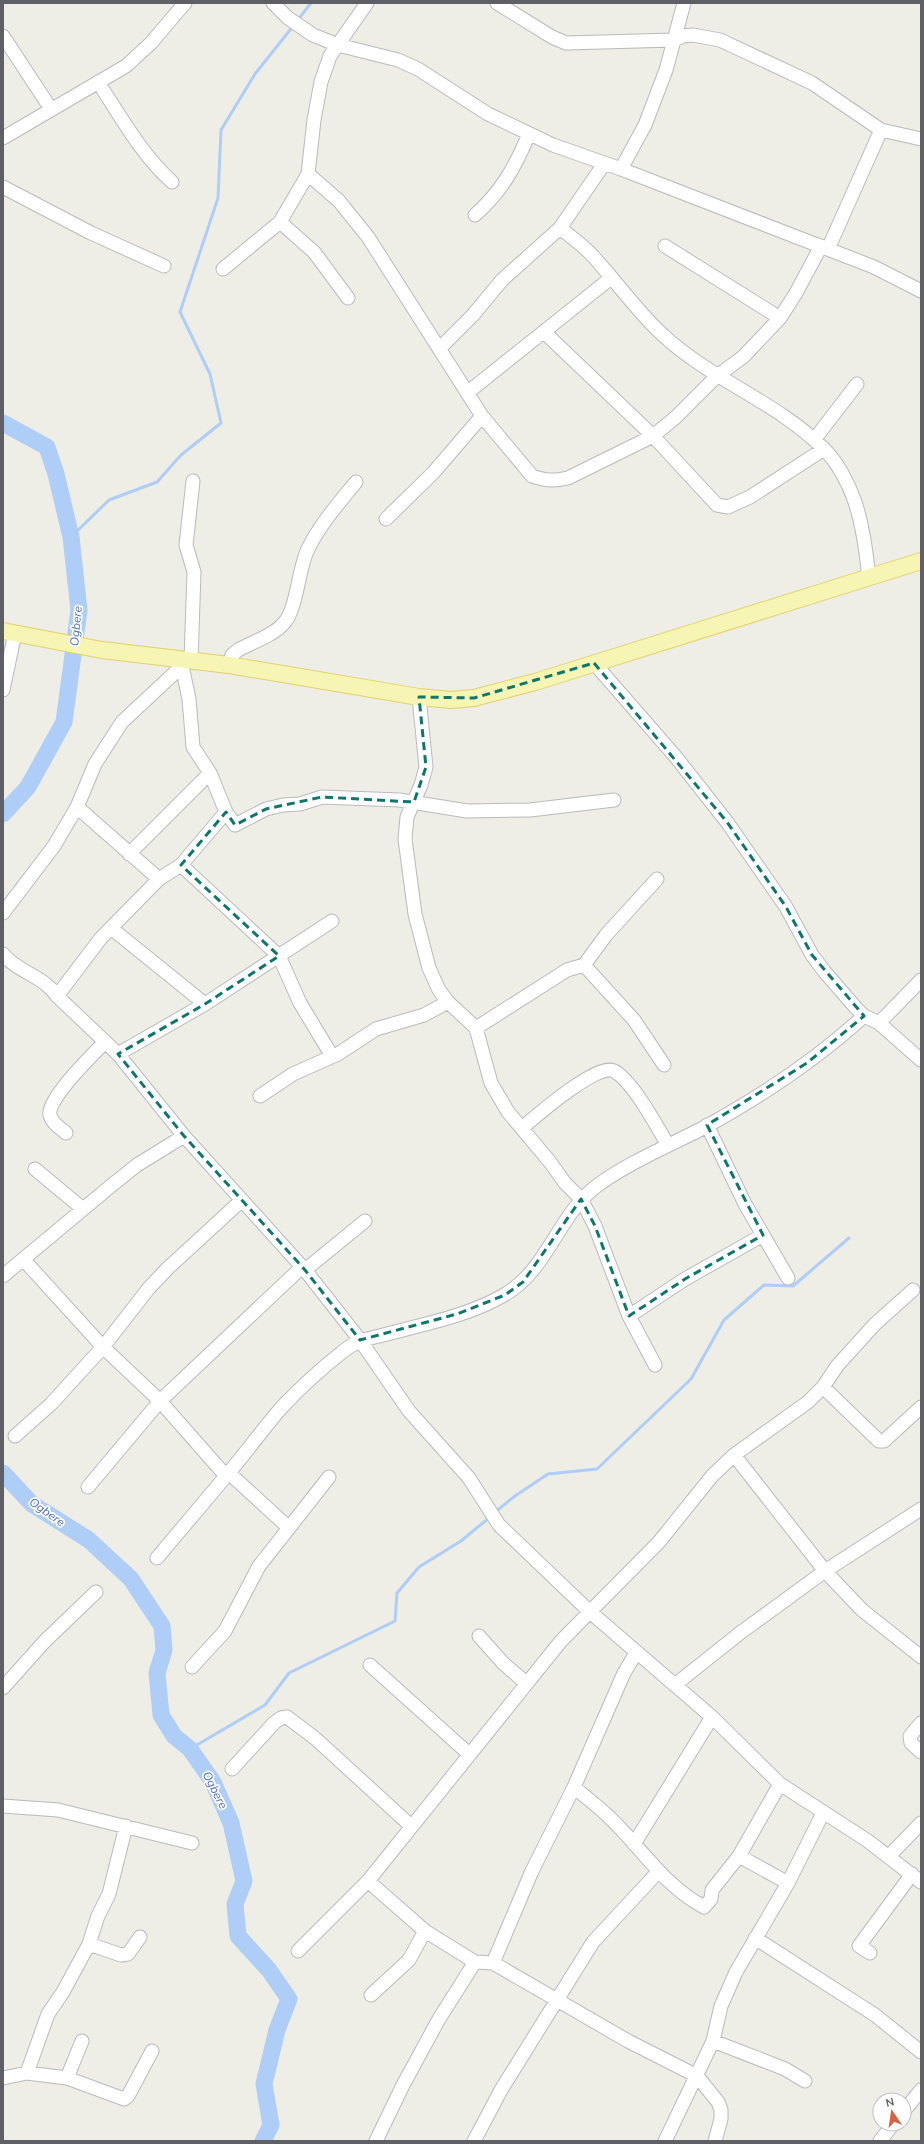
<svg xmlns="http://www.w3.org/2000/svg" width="924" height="2144" font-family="'Nunito Sans',sans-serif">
	<rect width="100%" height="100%" fill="#eeeee6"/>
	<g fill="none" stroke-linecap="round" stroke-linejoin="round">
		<path stroke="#aecef7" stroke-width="3" d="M297,21L311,3
			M71,537L109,500L157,482L181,455L221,423L210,374L180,312L218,198L221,130L255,74L294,25
			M494,1513L515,1496L548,1474L597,1469L691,1379L724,1320L764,1285L793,1286L849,1238
			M190,1749L265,1705L289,1673L395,1621L397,1593L419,1567L461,1541L490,1517"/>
		<path stroke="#aecef7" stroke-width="17" d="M3,423L47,447L56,474L71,537L79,610L64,722L28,787L3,814
			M3,1473L32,1504L89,1540L131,1579L162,1626L164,1650L157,1673L161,1715L174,1736L190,1749L213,1782L231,1823L244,1881L235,1904L238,1936L269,1970L289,1999L277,2030L264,2084L271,2125L263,2141"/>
		<g stroke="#b8babe" stroke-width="15">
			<path id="minor" d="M273,3L288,18L313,35L338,45L398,60L418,69L488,114L553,145L621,169L874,267L921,291
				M497,3L552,37L566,43L674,40L683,36L693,35L720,40L812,83L881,130L921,139
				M3,36L51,109
				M98,82C121,117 141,154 172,182
				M3,138L126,66L151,43L185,3
				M621,169L645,125L666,70L684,3
				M308,174L339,201L368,237L482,416L532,476C546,481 554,481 568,478L653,436L676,417L717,376L743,357L780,318L796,293L821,246
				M3,187L91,233L164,266
				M475,215C502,191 515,167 529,134
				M280,222L314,252L348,298
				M560,228C570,236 581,244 590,253C618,283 641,317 672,343C718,382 780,405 823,448C837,461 849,484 855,502C863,526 866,552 869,577
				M665,246L780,318
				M828,249L881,130
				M223,269L280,222L308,174L314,120L321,82L330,56L367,3
				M544,332L653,436L717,505L728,507L750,497L824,449
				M439,349L473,315L502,280L560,228L604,164
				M467,393L611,278
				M814,440L857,384
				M386,519L433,473L482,416
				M191,661L194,572L186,545L193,481
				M594,663L675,756L727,822L786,907L812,955L824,971L856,1008L864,1016L879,1023L921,1060
				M229,665L232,655L238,650C251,643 274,635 283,624C297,611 298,569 308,549C320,524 339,503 356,482
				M182,666L189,699L193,747L210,773L226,812L235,825L266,809L283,805L300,804L322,797L399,800L467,811L530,810L614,800
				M3,690L15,633
				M419,697L426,767L421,785L407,817L405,839L415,914L429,968L439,990L448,1002L476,1028L491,1083L508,1112L550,1162L565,1183L581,1199L595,1226L629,1316L655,1365
				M77,807L159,879
				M129,854L210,773
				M181,865L279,956L300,1003L332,1056
				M3,913L54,846L77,807L95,764L122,722L182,666V660
				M111,928L205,1004
				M3,954C17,972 44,976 57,996L118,1054L184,1136L305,1270L360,1340L409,1411L469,1478L499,1525L589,1611L712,1717L780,1784L868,1841L921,1882
				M584,965L634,1020L664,1065
				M57,996L101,938L159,879L181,865L226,812
				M879,1023L921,980
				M476,1028L567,970L584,965L606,935L657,879
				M118,1054L205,1004L332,921
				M260,1096L293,1074L338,1054L376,1029L424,1015L448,1002
				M707,1125L745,1204L788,1278
				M522,1128C536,1116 598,1062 614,1071C633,1081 657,1127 668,1145
				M66,1133C60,1128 52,1123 50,1115C46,1100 94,1053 105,1042
				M35,1169L83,1209
				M23,1259L103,1347L160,1401L226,1476
				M305,1270L365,1221
				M3,1276L112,1185L137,1165L184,1136
				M629,1316L685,1279L763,1235
				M823,1387L879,1441H884L921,1407
				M15,1436L51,1404L103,1347L149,1288L168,1268L242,1200
				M734,1455L825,1571L862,1610L921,1657
				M88,1487L160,1401L302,1267
				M289,1528L329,1477
				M157,1558C182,1528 207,1499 231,1470C249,1449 265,1426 283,1406C301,1387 321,1369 341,1353C359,1338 370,1339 391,1333C428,1323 470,1315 504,1295C548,1270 558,1214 598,1185C631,1161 671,1145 707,1126C763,1095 817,1059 864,1016
				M479,1636L503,1663L526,1683
				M370,1665L469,1754
				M192,1667L225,1631L259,1566L289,1528L229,1473
				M676,1684L740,1633L825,1571L921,1509
				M3,1688L44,1642L96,1592
				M921,1723L910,1736L911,1743L921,1752
				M232,1769L274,1723L281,1718L287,1717L316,1739L411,1826
				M574,1787C585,1797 598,1806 609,1817C641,1847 664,1886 704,1907L711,1899L712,1890L739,1856L780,1784
				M3,1806L58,1810L192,1843
				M634,1844L712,1717
				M739,1856L788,1883
				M889,1856L921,1823
				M368,1881L425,1931L475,1962
				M755,1938L875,2015L921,2052
				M89,1944L121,1955L128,1954L140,1937
				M298,1951L368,1881L561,1641L659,1542L712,1476L734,1455L808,1402L823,1387L837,1366L875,1324L913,1290
				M870,1953L859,1946L912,1874
				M493,1963L532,1871L574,1787L624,1673L636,1653
				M371,1995L409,1960L425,1931
				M713,2041L785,2069L805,2081
				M27,2073L48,2014L63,1992L89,1944L98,1916L109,1894L126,1826
				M3,2078L27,2073L67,2078L124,2099L128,2096L152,2051
				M67,2078L82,2041
				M904,2111L921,2090
				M376,2141L403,2085L439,2019L475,1962L493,1963L628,2041L697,2076L718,2102L721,2110V2119L715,2141
				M474,2141L501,2090L593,1942L658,1872
				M665,2141L713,2041L721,2006L736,1972L788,1883L823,1813
				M880,2141L893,2124"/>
		</g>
		<g stroke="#e4d16a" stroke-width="18">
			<path id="major" d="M3,631L102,650L229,665L419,697L451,700L474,698L535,682L921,561"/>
		</g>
		<use href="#minor" stroke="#fff" stroke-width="13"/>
		<use href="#major" stroke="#f7f5b3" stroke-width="16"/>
	</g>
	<path fill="none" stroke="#0f766e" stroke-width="3" stroke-dasharray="8 5" stroke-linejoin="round" d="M594,663L727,822L786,907L812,955L864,1016L807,1063L707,1125L763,1235L685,1279L629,1316L595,1226L581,1199L523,1282L505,1295L457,1314L360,1340L305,1270L184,1136L118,1054L205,1004L279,956L181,865L226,812L235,825L266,809L322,797L414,802L426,767L419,697L474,698Z"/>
	<g text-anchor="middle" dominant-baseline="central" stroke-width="3.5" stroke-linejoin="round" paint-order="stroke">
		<g font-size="12" font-style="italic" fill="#5072b0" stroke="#fff">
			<text transform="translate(76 626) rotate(-85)">Ogbere</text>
			<text transform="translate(47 1512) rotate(35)">Ogbere</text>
			<text transform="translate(215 1790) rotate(63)">Ogbere</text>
		</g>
	</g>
	<rect width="924" height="2144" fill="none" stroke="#5e6065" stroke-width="8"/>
	<g transform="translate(892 2112) rotate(347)"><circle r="19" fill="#ffffff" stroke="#bfbfc1"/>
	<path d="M0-3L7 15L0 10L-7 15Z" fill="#d86142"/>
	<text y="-6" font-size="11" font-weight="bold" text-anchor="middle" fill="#5e6065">N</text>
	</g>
</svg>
